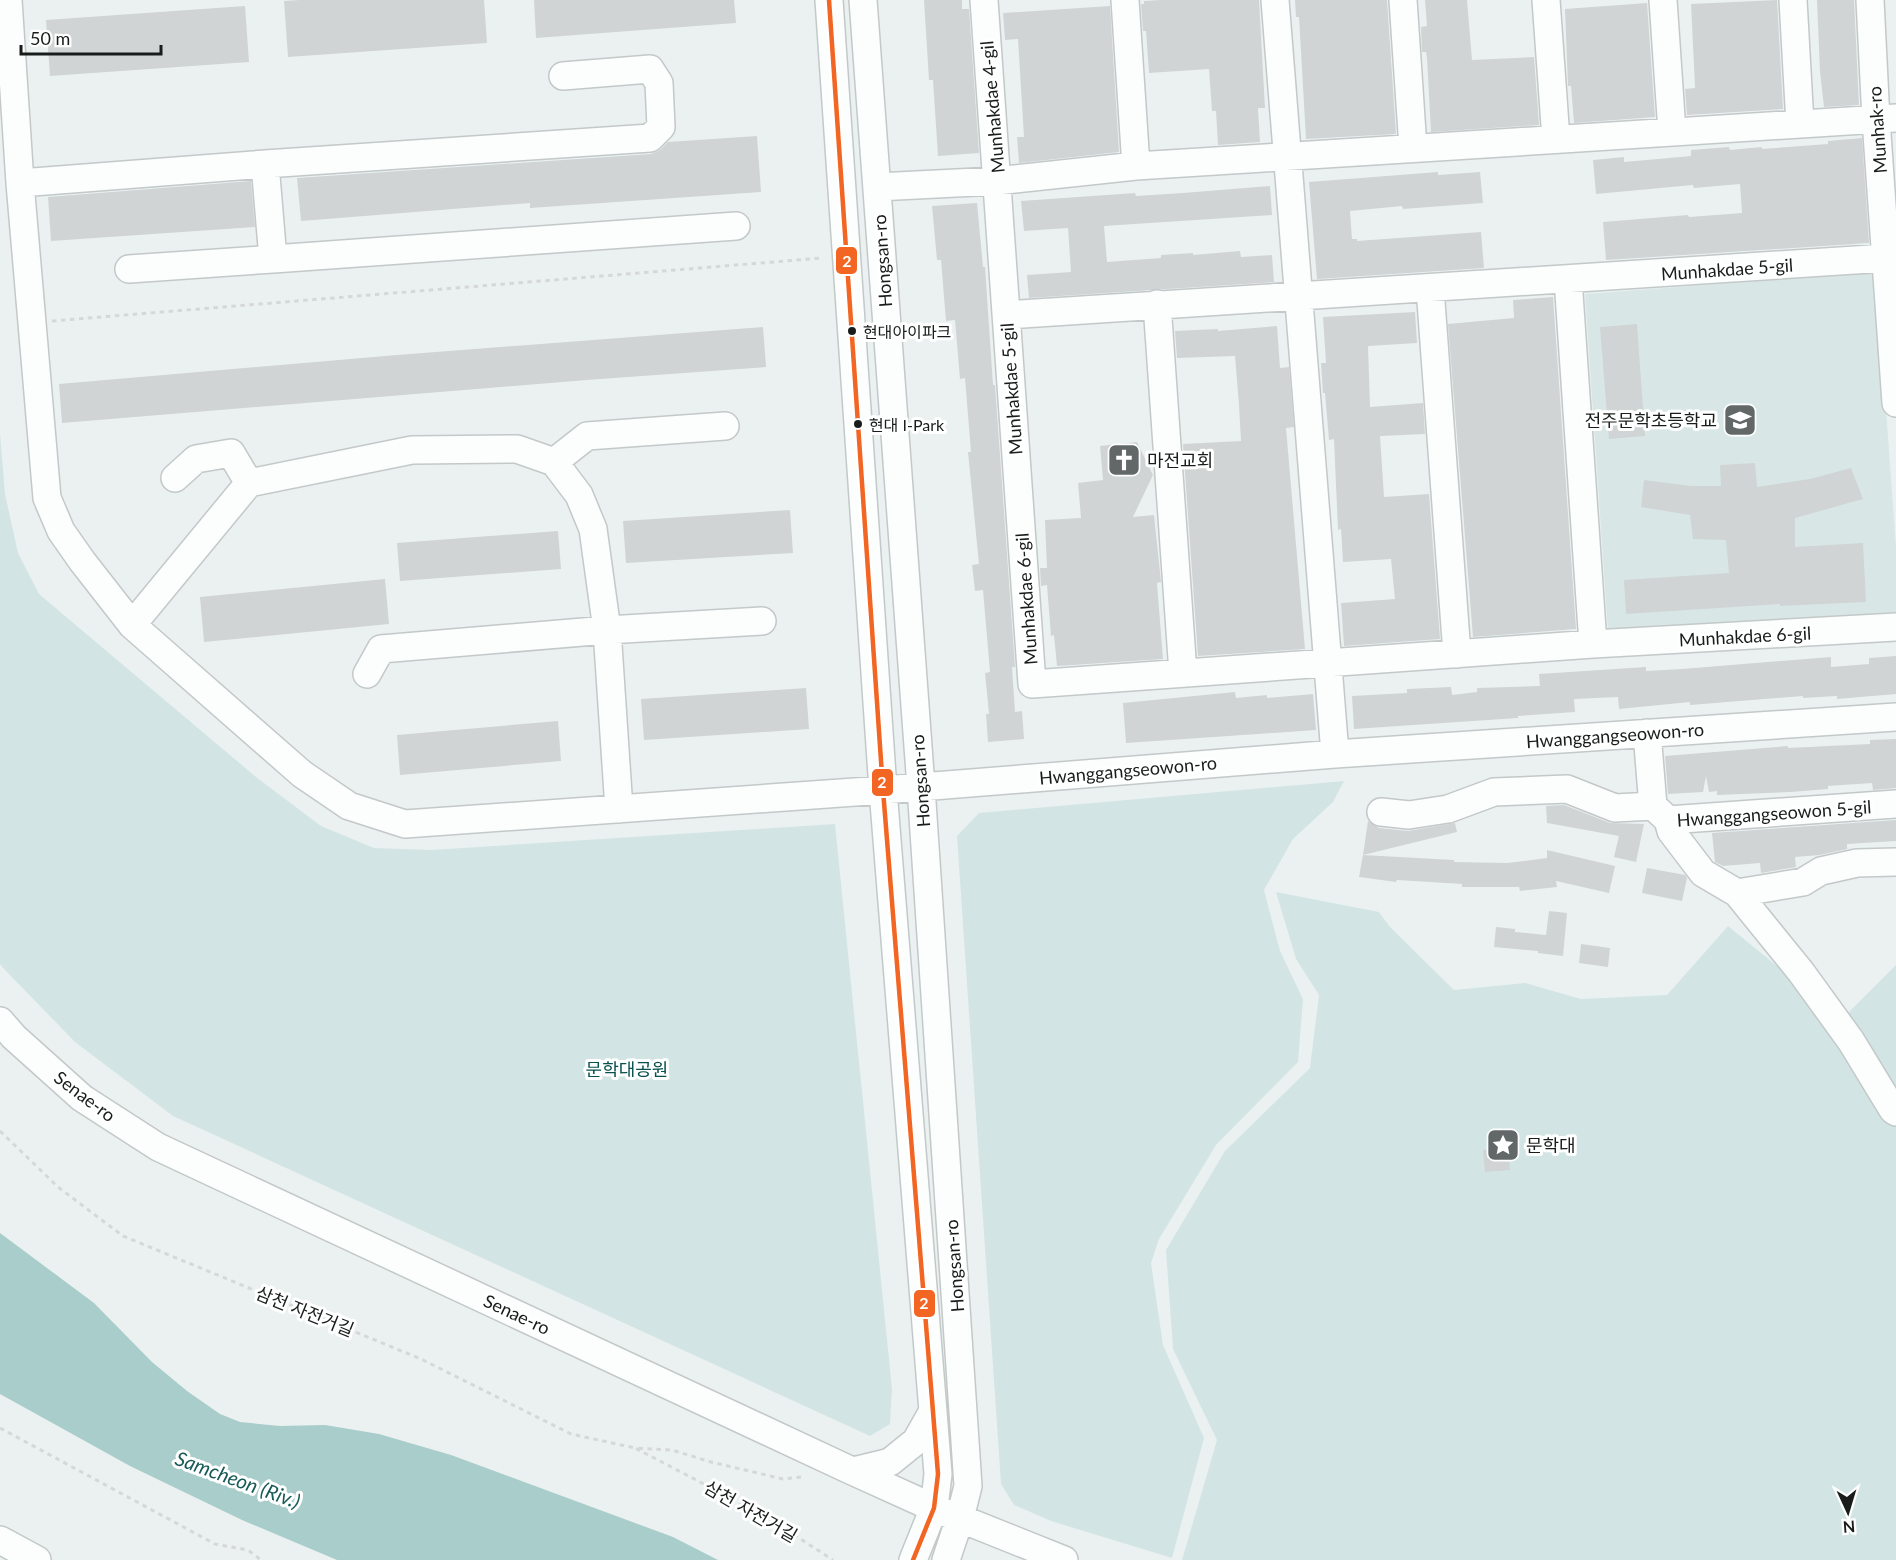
<svg xmlns="http://www.w3.org/2000/svg" width="1896" height="1560" font-family="Lato,'Noto Sans KR',sans-serif">
	<rect width="100%" height="100%" fill="#ebf1f1"/>
	<path fill="#d8e7e6" d="M1876,272L1896,546V612L1608,632L1585,294Z"/>
	<path fill="#d2e5e4" d="M0,433L5,494L18,553L39,594L256,777L321,826L374,848L431,850L835,824L892,1389L890,1424L870,1436L173,1116L75,1042L4,969L0,964Z
		M1344,781L1333,802L1293,839L1264,890L1280,951L1303,999L1298,1062L1216,1145L1159,1239L1151,1263L1163,1345L1204,1438L1172,1558L1051,1521L1014,1505L1001,1484L957,836L979,813Z
		M1276,892L1379,912L1390,927L1454,990L1525,983L1581,999L1667,995L1728,926L1842,1019L1896,965V1560H1182L1217,1440L1173,1349L1166,1250L1225,1151L1310,1068L1319,995L1296,959Z"/>
	<path fill="#a9cdca" d="M0,1233L94,1303L152,1362L187,1391L220,1414L240,1422L280,1426L325,1425L379,1434L451,1455L673,1537L718,1560H337L242,1520L130,1466L0,1394Z"/>
	<path fill="#d0d4d4" d="M300,0H484L487,43L288,57L284,1Z
		M534,0H734L736,23L536,38Z
		M924,0H962V9H969L979,153L938,156L933,80H929Z
		M1161,0H1259L1265,108H1258L1260,142L1218,145L1216,111H1212L1209,69L1149,73L1146,31H1143L1141,4H1144V1Z
		M1295,0H1387L1396,134L1306,139L1299,17H1296Z
		M1425,0H1467L1472,60L1534,57L1539,125L1431,132L1427,58L1426,52H1422L1421,27L1427,26Z
		M1777,0L1783,109L1687,115L1685,89L1695,88L1691,4Z
		M1817,0H1854L1859,105L1824,107L1820,72Z
		M1647,3L1655,117L1574,123L1571,86H1568L1565,9Z
		M245,6L249,62L50,76L46,20Z
		M1110,6L1119,152L1019,163L1017,137H1024L1018,39L1005,40L1003,13Z
		M757,136L761,192L530,208V203L301,221L297,178L651,154L660,150L668,142Z
		M1862,138L1869,243L1606,260L1603,222L1688,215L1689,217L1742,213L1740,184L1694,188L1693,185L1596,194L1593,160L1624,157V162L1691,156V150L1729,147L1730,150L1762,147V149L1828,144V141Z
		M1438,172V175L1480,172L1483,203L1403,209L1402,206L1350,211L1352,239H1357V241L1481,232L1484,268L1317,279L1309,182Z
		M251,181L255,227L51,241L48,197Z
		M1270,186L1272,215L1104,226L1107,262L1161,258V255L1193,253V255L1240,251L1241,257L1272,255L1274,282L1029,298L1027,275L1071,272L1068,228L1024,231L1021,201L1135,193L1136,196L1183,193Z
		M977,203L983,267H985L993,385H995L1015,667H1012L1015,712L1022,711L1024,739L988,742L986,714H989L985,673L990,672L983,590L975,591L972,565L979,564L968,452H971L965,378L960,379L955,320L946,321L941,260H937L932,206Z
		M1553,297L1576,629L1473,637L1448,324L1514,318L1513,300Z
		M1415,312L1417,343L1368,346L1370,407L1423,403L1425,434L1380,436L1384,497L1429,494L1440,639L1344,646L1341,603L1395,599L1391,559L1343,562L1341,529L1338,530L1334,439L1329,440L1325,393H1323L1321,363H1326L1323,317Z
		M1637,324L1645,436L1609,439L1600,327Z
		M1277,326L1280,368L1289,367L1294,427L1286,428L1305,649L1198,656L1183,444L1241,441L1239,405L1235,356L1177,358L1175,331L1218,329V331Z
		M763,327L766,367L587,380L62,423L59,384L397,355Z
		M1137,442L1153,475L1133,517L1154,515L1161,582L1157,583L1163,659L1057,666L1054,635L1051,636L1047,585L1041,586L1040,568H1047L1045,520L1081,518L1078,483L1103,480L1100,446Z
		M1755,463L1757,487L1810,479L1851,468L1863,499L1795,518V547L1863,543L1866,602L1780,606V604L1626,614L1624,580L1729,573L1726,540L1693,539L1690,515L1641,507L1644,480L1691,486H1721L1720,465Z
		M790,510L793,553L626,563L623,521Z
		M558,531L561,569L400,581L397,543Z
		M385,579L389,624L204,642L200,597Z
		M1896,656V694L1837,699V696L1803,698V696L1690,705V702L1619,709L1618,697L1574,699L1575,712L1518,716V718L1354,729L1352,696L1407,693V689L1451,687L1452,695L1477,692V688L1540,686L1539,674L1646,667V671L1682,669L1831,657V667L1869,664V658Z
		M806,688L809,729L644,740L641,699Z
		M1235,692L1236,698L1267,695V698L1313,694L1316,730L1126,743L1123,703Z
		M558,721L561,761L400,775L397,735Z
		M1896,739V788L1873,790L1872,783L1828,786V789L1791,792L1717,795V791L1709,792L1706,776L1703,792L1668,794L1665,756L1788,746V748L1870,744V740Z
		M1564,805L1610,823L1644,824L1636,862L1614,857L1619,836L1547,823L1546,806Z
		M1896,820V841L1847,844V849L1820,855L1795,857L1796,867L1761,873L1760,863L1723,866L1715,862L1712,833Z
		M1368,821L1379,828L1408,831L1455,823L1457,832L1363,855Z
		M1547,850L1615,866L1609,893L1556,881L1557,887L1520,891L1519,887H1462V884L1397,880L1396,882L1359,877L1363,855L1454,860V862L1507,863L1547,858Z
		M1647,868L1685,875L1687,878L1682,901L1642,893Z
		M1549,911L1567,913L1563,956L1538,953V951L1494,947L1496,927L1515,929V932L1546,935Z
		M1581,944L1610,948L1608,967L1579,963Z
		M1508,1148L1510,1170L1485,1172L1483,1150Z"/>
	<g fill="none" stroke-linecap="round" stroke-linejoin="round">
		<g stroke="#c3c8c8" stroke-width="30">
			<path id="minor" d="M8,0L20,183L47,498L61,531L82,561L132,625L302,774L349,806L405,824L883,790L1335,754L1896,717
				M829,0L883,790L938,1474L934,1508L913,1560
				M863,0L921,787L968,1486L960,1518L946,1560
				M984,0L1032,684L1593,644L1896,627
				M1125,0L1136,166
				M1275,0C1295,251 1317,502 1335,754
				M1403,0L1413,148
				M1546,0L1556,139
				M1663,0L1672,132
				M1793,0L1800,124
				M1870,0L1876,120L1896,403
				M265,164L273,259L736,226
				M20,183L265,164L650,138L661,127L659,83L650,69L563,76
				M877,187L996,181L1136,166L1896,118
				M129,269L273,259
				M1568,279L1593,644
				M1430,288L1457,654
				M1157,304L1183,673
				M1006,315L1886,258
				M554,462L587,436L725,426
				M175,478L196,459L231,453L249,483
				M132,625L249,483L412,450L517,449L554,462L579,495L593,529L607,630L619,809
				M367,674L381,649L607,630L762,621
				M1647,733L1653,806L1667,819
				M1381,812L1409,815L1448,809L1494,792L1567,789L1615,808L1653,806
				M1668,820L1671,831L1703,873L1737,893L1803,882L1821,871L1857,863L1896,862
				M1668,820L1896,804
				M1737,893L1801,972L1851,1041L1893,1110L1896,1112
				M0,1021L14,1037L82,1098L158,1147L850,1470L934,1508L1064,1560
				M853,1471L890,1462L916,1441L933,1411
				M0,1540L37,1560"/>
		</g>
		<path stroke="#d5d8d7" stroke-width="3" stroke-dasharray="4.5 4.5" stroke-linecap="butt" d="M52,321L822,258
			M0,1131L58,1187L123,1236L421,1359L571,1434L635,1448
			M0,1428L215,1544L248,1550L261,1560
			M801,1477L783,1479L711,1462L672,1450L635,1448L765,1516L833,1560"/>
		<use href="#minor" stroke="#fcfdfd" stroke-width="27"/>
		<g stroke="#fff" stroke-width="9">
			<path id="bus-1" d="M829,0L883,790L938,1474L934,1508L913,1560"/>
		</g>
		<use href="#bus-1" stroke="#f26522" stroke-width="4.5"/>
	</g>
	<defs>
		<g id="school-square" transform="scale(1.725)"><rect x="-9" y="-9" width="18" height="18" rx="4" fill="#626767" stroke="#fff"/><path d="M0-5L7-2L0 1L-7-2ZM-4 1L0 2.5L4 1V4Q0 6-4 4Z" fill="#fff"/></g>
		<g id="church-square" transform="scale(1.725)"><rect x="-9" y="-9" width="18" height="18" rx="4" fill="#626767" stroke="#fff"/><path d="M-1.2-6h2.4v3.5h3.3v2.4h-3.3V6h-2.4V-.1h-3.3v-2.4h3.3Z" fill="#fff"/></g>
		<g id="sight-square" transform="scale(1.725)"><rect x="-9" y="-9" width="18" height="18" rx="4" fill="#626767" stroke="#fff"/><path d="M0-6L1.8-2.2L6-1.7L2.9 1.2L3.7 5.4L0 3.3L-3.7 5.4L-2.9 1.2L-6-1.7L-1.8-2.2Z" fill="#fff"/></g>
	</defs>
	<g fill-rule="evenodd">
		<use href="#school-square" x="1740" y="420"/>
		<use href="#church-square" x="1124" y="460"/>
		<use href="#sight-square" x="1503" y="1145"/>
	</g>
	<g fill="#181d1c" stroke="#fff" stroke-width="2">
		<circle cx="852" cy="331" r="5"/>
		<circle cx="858" cy="424" r="5"/>
	</g>
	<g text-anchor="middle" dominant-baseline="central" stroke-width="6" stroke-linejoin="round" paint-order="stroke">
		<g font-size="16" fill="#181d1c" stroke="#fff" text-anchor="start">
			<text x="863" y="331">현대아이파크</text>
			<text x="869" y="424">현대 I-Park</text>
		</g>
		<g font-size="18" fill="#181d1c" stroke="#fff">
			<text transform="translate(992 107) rotate(-95)">Munhakdae 4-gil</text>
			<text transform="translate(1877 130) rotate(-94)">Munhak-ro</text>
			<text transform="translate(882 261) rotate(-94)">Hongsan-ro</text>
			<text transform="translate(1727 269) rotate(-4)">Munhakdae 5-gil</text>
			<text transform="translate(1011 389) rotate(-94)">Munhakdae 5-gil</text>
			<text transform="translate(1026 599) rotate(-94)">Munhakdae 6-gil</text>
			<text transform="translate(1745 636) rotate(-3)">Munhakdae 6-gil</text>
			<text transform="translate(1615 735) rotate(-4)">Hwanggangseowon-ro</text>
			<text transform="translate(1128 770) rotate(-5)">Hwanggangseowon-ro</text>
			<text transform="translate(920 781) rotate(-94)">Hongsan-ro</text>
			<text transform="translate(1774 813) rotate(-4)">Hwanggangseowon 5-gil</text>
			<text transform="translate(85 1096) rotate(37)">Senae-ro</text>
			<text transform="translate(954 1266) rotate(-94)">Hongsan-ro</text>
			<text transform="translate(305 1311) rotate(22)">삼천 자전거길</text>
			<text transform="translate(517 1314) rotate(25)">Senae-ro</text>
			<text transform="translate(751 1511) rotate(30)">삼천 자전거길</text>
		</g>
		<g font-size="18" fill="#181d1c" stroke="#fff" text-anchor="start">
			<text x="1717" y="420" text-anchor="end">전주문학초등학교</text>
			<text x="1147" y="460">마전교회</text>
			<text x="1526" y="1145">문학대</text>
		</g>
		<g font-size="18" fill="#06504d" stroke="#fff">
			<text x="627" y="1069">문학대공원</text>
		</g>
		<g font-size="20" font-style="italic" fill="#175a58" stroke="#fff">
			<text transform="translate(238 1479) rotate(20)">Samcheon (Riv.)</text>
		</g>
	</g>
	<g stroke="#fff" stroke-width="2">
		<rect x="835" y="246" width="23" height="29" rx="6" fill="#f26522"/>
		<rect x="871" y="768" width="23" height="29" rx="6" fill="#f26522"/>
		<rect x="913" y="1289" width="23" height="29" rx="6" fill="#f26522"/>
	</g>
	<g font-size="16" text-anchor="middle" font-weight="bold" fill="#fff">
		<text x="847" y="267">2</text>
		<text x="882" y="788">2</text>
		<text x="924" y="1309">2</text>
	</g>
	<g transform="translate(1848 1512) rotate(176)" stroke="#ffffff" stroke-width="4.5" paint-order="stroke">
	<path d="M0-4.5L10 22L0 15L-10 22Z" fill="#181d1c"/>
	<text y="-9" font-size="16" font-weight="bold" text-anchor="middle" fill="#181d1c">N</text>
	</g>
	<path d="M21 45v9h140v-9" fill="none" stroke="#181d1c" stroke-width="3"/>
	<text x="30" y="45" font-size="18" fill="#181d1c" stroke="#ffffff" stroke-width="4.5" paint-order="stroke">50 m</text>
</svg>
